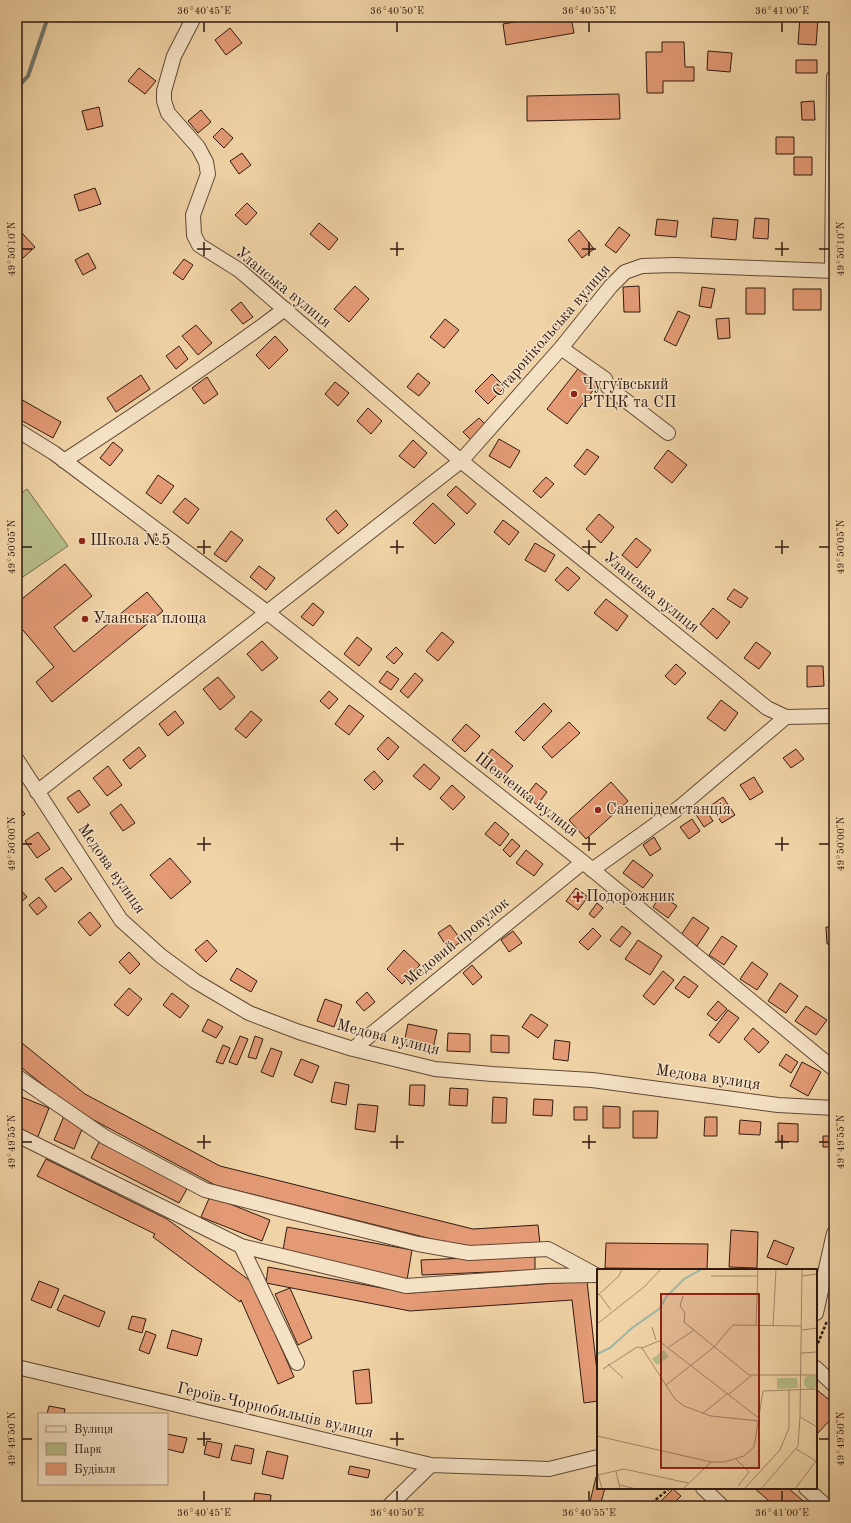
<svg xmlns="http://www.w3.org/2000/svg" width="851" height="1523" font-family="'Old Standard TT',serif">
	<rect width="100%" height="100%" fill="#f0d3a6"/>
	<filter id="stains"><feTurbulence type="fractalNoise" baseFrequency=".005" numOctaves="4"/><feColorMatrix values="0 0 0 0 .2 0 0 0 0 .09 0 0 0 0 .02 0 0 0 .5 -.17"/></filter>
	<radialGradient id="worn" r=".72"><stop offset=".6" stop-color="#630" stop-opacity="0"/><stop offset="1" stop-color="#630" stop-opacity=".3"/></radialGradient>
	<path fill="#b6bd89" stroke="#736c4d" d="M27,489L68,546L17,581V496Z"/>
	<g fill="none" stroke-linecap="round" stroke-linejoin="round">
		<path stroke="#70786d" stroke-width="4" d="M17,88L28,76L48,17"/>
	</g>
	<path fill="#e39a75" stroke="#301a11" d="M493,17H515L494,22Z
		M543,17H571L574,33L506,45L503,24Z
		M800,17L818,18L816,45L798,44Z
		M230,28L242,43L226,55L215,40Z
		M662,42H684L685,67H694V81H663V93H647L646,52H662Z
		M708,51L732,53L730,72L707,70Z
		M796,60H817V73H796Z
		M139,68L156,81L145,94L128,81Z
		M619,94L620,119L527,121V96Z
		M814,101L815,120H802L801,102Z
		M99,107L103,126L87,130L82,111Z
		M201,110L211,122L198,133L188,121Z
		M222,128L233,138L224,148L213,137Z
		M776,137H794V154H776Z
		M242,153L251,165L239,174L230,161Z
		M794,157H812V175H794Z
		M95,188L101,204L79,211L74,195Z
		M247,203L257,213L246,225L235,215Z
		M713,218L738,220L736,240L711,237Z
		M755,218L769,219L768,239L753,238Z
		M657,219L678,221L676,237L655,235Z
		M319,223L338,239L329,250L310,234Z
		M619,227L630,235L616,253L605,245Z
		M579,230L594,249L582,258L568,240Z
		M20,231L35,247L23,258L17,252V234Z
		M88,253L96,268L83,275L75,260Z
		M184,259L193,265L183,280L173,273Z
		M355,286L369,299L349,322L334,309Z
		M639,286L640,312H624L623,287Z
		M702,287L715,289L711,308L699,306Z
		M746,288H765V314H746Z
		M793,289H821V310H793Z
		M241,302L253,317L243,324L231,310Z
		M678,311L690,316L676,346L664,340Z
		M729,318L730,338L718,339L716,319Z
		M445,319L459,330L444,348L430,337Z
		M196,325L212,343L198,355L182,336Z
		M275,336L288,350L269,369L256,355Z
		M179,346L188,359L176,369L166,356Z
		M581,365L601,380L567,424L547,409Z
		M418,373L430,383L419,396L407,387Z
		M492,374L505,387L488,404L475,391Z
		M141,375L150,389L116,412L107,398Z
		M207,377L218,394L204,404L192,388Z
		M335,382L349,393L338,406L325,394Z
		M17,397L61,422L53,438L17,418Z
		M368,408L382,421L371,434L357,421Z
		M479,418L486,425L471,440L463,432Z
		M499,439L520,451L510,468L489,456Z
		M413,440L427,453L414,468L399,456Z
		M113,442L123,450L110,466L100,458Z
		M587,449L599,457L585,475L574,466Z
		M668,450L687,465L672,483L654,468Z
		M158,475L174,486L161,504L146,493Z
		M546,477L554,484L541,498L533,491Z
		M456,486L476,504L467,514L447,495Z
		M185,498L199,509L188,524L173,512Z
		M433,503L455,524L435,544L413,523Z
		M336,510L348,525L338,534L326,519Z
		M599,514L614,527L601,543L586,529Z
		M503,520L519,532L509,545L494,532Z
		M231,531L243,540L226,562L214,554Z
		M636,538L651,550L637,568L622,555Z
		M535,543L555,555L545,572L525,560Z
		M65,564L92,596L54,627L74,652L147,592L163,611L52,702L36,682L54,667L17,623V603Z
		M259,566L275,578L266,590L250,577Z
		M567,567L580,578L568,591L555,580Z
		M734,589L748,598L741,608L727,599Z
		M606,599L628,616L617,631L594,613Z
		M313,603L324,612L313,626L301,617Z
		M713,608L730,622L717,639L700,624Z
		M442,632L454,642L438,661L426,651Z
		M357,637L372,649L359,666L344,654Z
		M262,641L278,658L262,671L247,654Z
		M756,642L771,653L759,669L744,658Z
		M396,647L403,654L394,664L386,657Z
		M676,664L686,673L675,685L665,676Z
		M807,666H823L824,686L807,687Z
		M387,671L399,679L391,690L379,682Z
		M415,673L423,680L408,698L400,691Z
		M218,677L235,697L220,710L203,689Z
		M329,691L338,699L329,709L320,701Z
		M721,700L738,713L725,731L707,718Z
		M544,703L552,711L524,741L515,732Z
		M349,705L364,716L349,735L335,724Z
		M175,711L184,723L168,736L159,724Z
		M251,711L262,720L246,738L235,729Z
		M569,722L580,733L552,758L542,747Z
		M466,724L480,736L465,752L452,740Z
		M388,737L399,747L388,760L377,749Z
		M139,747L146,756L130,769L123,760Z
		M492,749L513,766L502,778L482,762Z
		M796,749L804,759L791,768L783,758Z
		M424,764L440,778L430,790L413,776Z
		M108,766L122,785L107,796L93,778Z
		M374,771L383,781L374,790L364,780Z
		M754,777L763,792L750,800L740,785Z
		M611,782L628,801L586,839L569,820Z
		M536,783L547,792L537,805L526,796Z
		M452,785L465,797L453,810L440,798Z
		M79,790L90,805L78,813L67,798Z
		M723,797L735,815L722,823L710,806Z
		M17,804L25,814L17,821Z
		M121,804L135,823L123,831L110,813Z
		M704,807L713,821L704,827L695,813Z
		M692,819L700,831L689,839L680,827Z
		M495,822L509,834L500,846L485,834Z
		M38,832L50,849L37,858L25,841Z
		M831,833H834V849H832Z
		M654,837L661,849L650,856L643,845Z
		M512,839L520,846L510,857L503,850Z
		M526,850L543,864L534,876L516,863Z
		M831,857H834V875H831Z
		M170,858L191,882L171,899L150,875Z
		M633,860L653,875L643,888L623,873Z
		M62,867L72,879L55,892L45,879Z
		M18,887L27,897L17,905V889Z
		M576,888L588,897L578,910L566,901Z
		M830,892H834V910H831Z
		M661,895L677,906L668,918L653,907Z
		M39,897L47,907L37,915L29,905Z
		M597,903L603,908L594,918L589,914Z
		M90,912L101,926L90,936L78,922Z
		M693,917L709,928L697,946L681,935Z
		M450,925L462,941L449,950L438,933Z
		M622,926L631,933L620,947L610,940Z
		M826,927H834V944H827Z
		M593,928L601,936L588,950L579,942Z
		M513,931L522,943L509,952L501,940Z
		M722,936L737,946L724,965L709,955Z
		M207,940L217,951L206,962L195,950Z
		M638,940L662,956L650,975L625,959Z
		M404,950L420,965L402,984L387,969Z
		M129,952L140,964L130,974L119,962Z
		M752,962L768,974L757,990L740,979Z
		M472,965L482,977L473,985L463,973Z
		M237,968L257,981L251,992L230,980Z
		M663,971L674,980L654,1005L643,996Z
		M684,976L698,986L689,998L675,988Z
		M780,983L798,996L786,1013L768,1001Z
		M129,988L142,999L128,1016L114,1005Z
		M367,992L375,1002L364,1011L356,1002Z
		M172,993L189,1006L180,1018L163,1005Z
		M325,999L342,1005L334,1027L317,1021Z
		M718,1001L727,1009L716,1021L707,1014Z
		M806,1006L827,1020L816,1035L795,1021Z
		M728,1010L739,1018L719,1043L709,1035Z
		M531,1014L548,1025L538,1038L522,1027Z
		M208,1019L223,1027L216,1038L202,1031Z
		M408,1024L437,1030L433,1049L404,1043Z
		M753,1028L769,1042L759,1053L744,1039Z
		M448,1033L470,1034V1052L447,1051Z
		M491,1035L509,1036V1053L491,1052Z
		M240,1036L248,1039L237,1065L229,1062Z
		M255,1036L263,1039L256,1059L248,1057Z
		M17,1039L85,1094L220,1166L473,1229L538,1225L540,1244L468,1248L215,1185L73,1109L17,1064Z
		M555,1040L570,1042L568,1061L553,1059Z
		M223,1045L230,1048L223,1064L216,1062Z
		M271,1048L282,1052L273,1077L261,1072Z
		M786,1054L798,1062L791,1073L779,1065Z
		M301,1059L319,1066L312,1083L294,1075Z
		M802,1062L821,1072L808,1096L790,1086Z
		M335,1082L349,1085L346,1105L331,1102Z
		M410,1085H425L424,1106L409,1105Z
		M450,1088L468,1089L467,1106L449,1105Z
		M19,1096L49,1108L37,1139L17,1131V1101Z
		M493,1097L507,1098L506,1123H492Z
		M534,1099L553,1100L552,1116L533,1115Z
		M358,1104L378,1106L375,1132L355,1129Z
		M603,1106L620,1107V1128H603Z
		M574,1107H587V1120H574Z
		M633,1111H658L657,1138H633Z
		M64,1116L84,1124L74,1149L54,1140Z
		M705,1117H717V1136H704Z
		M740,1120L761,1122L760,1135L739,1134Z
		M778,1123L798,1124V1142L778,1141Z
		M823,1136H834V1147H823Z
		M99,1142L188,1187L179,1203L91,1158Z
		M46,1159L167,1219L253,1283L294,1377L278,1384L241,1300L240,1302L153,1237L155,1234L37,1176Z
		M210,1196L270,1220L262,1241L201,1217Z
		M287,1227L412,1250L407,1280L282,1256Z
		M731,1230L758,1232L757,1268L729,1267Z
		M774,1240L794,1248L787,1265L767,1257Z
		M606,1243L708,1244L707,1269L605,1268Z
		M535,1255V1270L422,1275L421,1260Z
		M268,1267L409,1293L587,1281L598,1381V1401L584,1403L572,1300L410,1311L266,1283Z
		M39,1281L59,1289L51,1308L31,1300Z
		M290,1288L312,1338L298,1345L275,1294Z
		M64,1295L105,1312L99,1327L57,1310Z
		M132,1316L146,1319L142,1333L128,1329Z
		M172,1330L202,1339L197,1356L167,1348Z
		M146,1331L156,1335L149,1354L139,1350Z
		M369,1369L372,1403L356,1404L353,1371Z
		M816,1389L828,1399L831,1396L834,1399V1420L831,1419L816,1435Z
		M49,1406L65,1409L64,1414H47Z
		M167,1434L187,1438L183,1453L167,1449Z
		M207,1441L222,1444L219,1458L204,1454Z
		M235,1445L254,1449L251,1464L231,1460Z
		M267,1451L288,1456L283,1479L262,1474Z
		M350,1466L370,1470L368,1478L348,1474Z
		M596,1477L598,1478V1488H605L600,1506H589Z
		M754,1488H788L809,1506H775Z
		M673,1489L681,1496L671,1506H656Z
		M255,1493L271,1495L270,1506H253Z"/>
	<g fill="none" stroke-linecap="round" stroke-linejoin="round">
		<g stroke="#604836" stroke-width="16">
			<path id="minor" d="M193,19L174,56L164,91V101L168,113L198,147L206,162L208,174L193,215L194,235L199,245L239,270L461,461L767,708L786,717L834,716
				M832,271L834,77
				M561,348L605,379L608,387L668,433
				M17,430L54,453L268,613L583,862L834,1069
				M64,461C139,412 213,363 285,309
				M17,760L121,920L161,956L195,981L249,1013L299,1032L353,1049L435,1069L492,1074L592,1080L778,1105L834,1108
				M37,792L461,461L561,348L611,286L625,272L642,266L674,265L834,271
				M592,870L680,807L786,717
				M353,1049L583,862
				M18,1077L105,1137L205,1190L418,1244L469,1253L548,1249L596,1275
				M17,1135L241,1246L406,1286L545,1276L594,1275
				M241,1246L297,1363
				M816,1313L834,1233
				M17,1367L431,1465L549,1469L598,1457
				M816,1368L834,1385
				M703,1488L722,1506
				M806,1488L826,1506
				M389,1506L431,1465"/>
		</g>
		<path stroke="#301a11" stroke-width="2.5" stroke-dasharray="3 2" stroke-linecap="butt" d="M816,1348L827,1321
			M648,1506L670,1488"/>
		<use href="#minor" stroke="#f5e2c5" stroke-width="14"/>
	</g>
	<path fill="none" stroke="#301a11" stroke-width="1.5" d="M204,22V32M397,22V32M589,22V32M782,22V32M204,242V256M397,242V256M589,242V256M782,242V256M22,249H32M197,249H211M390,249H404M582,249H596M775,249H789M819,249H829M204,540V554M397,540V554M589,540V554M782,540V554M22,547H32M197,547H211M390,547H404M582,547H596M775,547H789M819,547H829M204,837V851M397,837V851M589,837V851M782,837V851M22,844H32M197,844H211M390,844H404M582,844H596M775,844H789M819,844H829M204,1135V1149M397,1135V1149M589,1135V1149M782,1135V1149M22,1142H32M197,1142H211M390,1142H404M582,1142H596M775,1142H789M819,1142H829M204,1432V1446M397,1432V1446M22,1439H32M197,1439H211M390,1439H404M819,1439H829M204,1491V1501M397,1491V1501M589,1491V1501M782,1491V1501"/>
	<g fill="#8f2418" stroke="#f5e2c5" stroke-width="1.5">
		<circle cx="574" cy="394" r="4"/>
		<circle cx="82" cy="541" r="4"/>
		<circle cx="85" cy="619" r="4"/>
		<circle cx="598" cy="810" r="4"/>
		<path d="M576 891h4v4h4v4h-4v4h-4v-4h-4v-4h4z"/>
	</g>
	<g text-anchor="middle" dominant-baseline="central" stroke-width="3" stroke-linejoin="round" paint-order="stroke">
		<g font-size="16" fill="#301a11" stroke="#f5e2c5">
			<text transform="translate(283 288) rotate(39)">Уланська вулиця</text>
			<text transform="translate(552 331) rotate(-49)">Старонікольська вулиця</text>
			<text transform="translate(651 593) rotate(39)">Уланська вулиця</text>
			<text transform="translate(526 795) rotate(38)">Шевченка вулиця</text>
			<text transform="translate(111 869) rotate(55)">Медова вулиця</text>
			<text transform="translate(457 942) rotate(-39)">Медовий провулок</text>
			<text transform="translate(388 1038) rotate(14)">Медова вулиця</text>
			<text transform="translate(708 1078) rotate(8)">Медова вулиця</text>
			<text transform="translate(275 1411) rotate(13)">Героїв-Чорнобильців вулиця</text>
		</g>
		<g font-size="16" fill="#301a11" stroke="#f5e2c5" text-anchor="start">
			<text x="582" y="385">Чугуївський<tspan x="582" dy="18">РТЦК та СП</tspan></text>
			<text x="90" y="541">Школа №5</text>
			<text x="93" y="619">Уланська площа</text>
			<text x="606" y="810">Санепідемстанція</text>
			<text x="586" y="897">Подорожник</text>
		</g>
	</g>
	<g transform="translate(597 1269)">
		<rect width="220" height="220" fill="#f0d3a6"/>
		<path d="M67,81L72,88L60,96L55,90ZM207 113a7 7 0 1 1 14 0a7 7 0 1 1-14 0ZM180,109H200L201,119L180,120Z" fill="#b6bd89"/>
		<path fill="none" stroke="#9ab7aa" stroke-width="2" d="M0,85L13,79L35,59L62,40L70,27L87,10L105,0"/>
		<path fill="none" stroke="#a3896a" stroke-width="1" d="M205,0L203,148L220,158M114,7H160M205,7L220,5M2,25L14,41M0,27L22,7L25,0M86,27L83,37L88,44L87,53L152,106H220M0,55L47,18L64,0M159,56L161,0M176,57L179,0M55,58L59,71M205,61L220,59M72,78L97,61M45,79L78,130L87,137L114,147L162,152M45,79L62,72L163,150M204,84L220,83M11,95L26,109M6,100L40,78L45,79M69,116L117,78L136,56L204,57M132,125L154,107M105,145L131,124M0,167L114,193H127L147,187L157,178L166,122L220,120M199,180L219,192M139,190L152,203L141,217M0,201L5,220M19,202L23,220M1,206L27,200L91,214M23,216L39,220M86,220L114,193M147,220L183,181L192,159V120M164,220L201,177L203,148M198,220L219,192"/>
		<path fill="#8f2418" fill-opacity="0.15" stroke="#8f2418" stroke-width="2" d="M64,25H162V199H64Z"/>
		<rect width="220" height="220" fill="none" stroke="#301a11" stroke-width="2"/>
	</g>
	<rect width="851" height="1523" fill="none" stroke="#f0d3a6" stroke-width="44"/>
	<rect x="38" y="1413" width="130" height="72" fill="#f5e2c5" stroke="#a6927d"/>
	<rect x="46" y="1426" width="20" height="6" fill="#f5e2c5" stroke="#a6927d"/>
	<text x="74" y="1433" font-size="12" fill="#301a11">Вулиця</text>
	<rect x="46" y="1443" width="20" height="12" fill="#b6bd89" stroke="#a6927d"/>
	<text x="74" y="1453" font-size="12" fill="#301a11">Парк</text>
	<rect x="46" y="1463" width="20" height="12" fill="#e39a75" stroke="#a6927d"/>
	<text x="74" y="1473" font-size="12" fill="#301a11">Будівля</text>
	<rect x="22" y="22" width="807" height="1479" fill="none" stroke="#301a11" stroke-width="1.5"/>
	<g font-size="10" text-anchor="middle" fill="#301a11">
		<text x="204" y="14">36°40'45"E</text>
		<text x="397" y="14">36°40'50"E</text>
		<text x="589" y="14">36°40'55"E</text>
		<text x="782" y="14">36°41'00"E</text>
		<text transform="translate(11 249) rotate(-90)" y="4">49°50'10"N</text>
		<text transform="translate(840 249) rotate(-90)" y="4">49°50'10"N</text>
		<text transform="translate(11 547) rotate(-90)" y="4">49°50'05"N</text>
		<text transform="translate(840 547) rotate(-90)" y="4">49°50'05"N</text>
		<text transform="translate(11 844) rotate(-90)" y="4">49°50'00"N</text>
		<text transform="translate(840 844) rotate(-90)" y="4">49°50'00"N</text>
		<text transform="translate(11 1142) rotate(-90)" y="4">49°49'55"N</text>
		<text transform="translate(840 1142) rotate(-90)" y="4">49°49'55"N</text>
		<text transform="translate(11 1439) rotate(-90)" y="4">49°49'50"N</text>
		<text transform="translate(840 1439) rotate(-90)" y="4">49°49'50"N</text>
		<text x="204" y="1516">36°40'45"E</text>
		<text x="397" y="1516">36°40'50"E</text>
		<text x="589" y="1516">36°40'55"E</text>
		<text x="782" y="1516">36°41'00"E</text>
	</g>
	<rect width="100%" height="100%" filter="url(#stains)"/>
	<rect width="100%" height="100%" fill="url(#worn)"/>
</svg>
